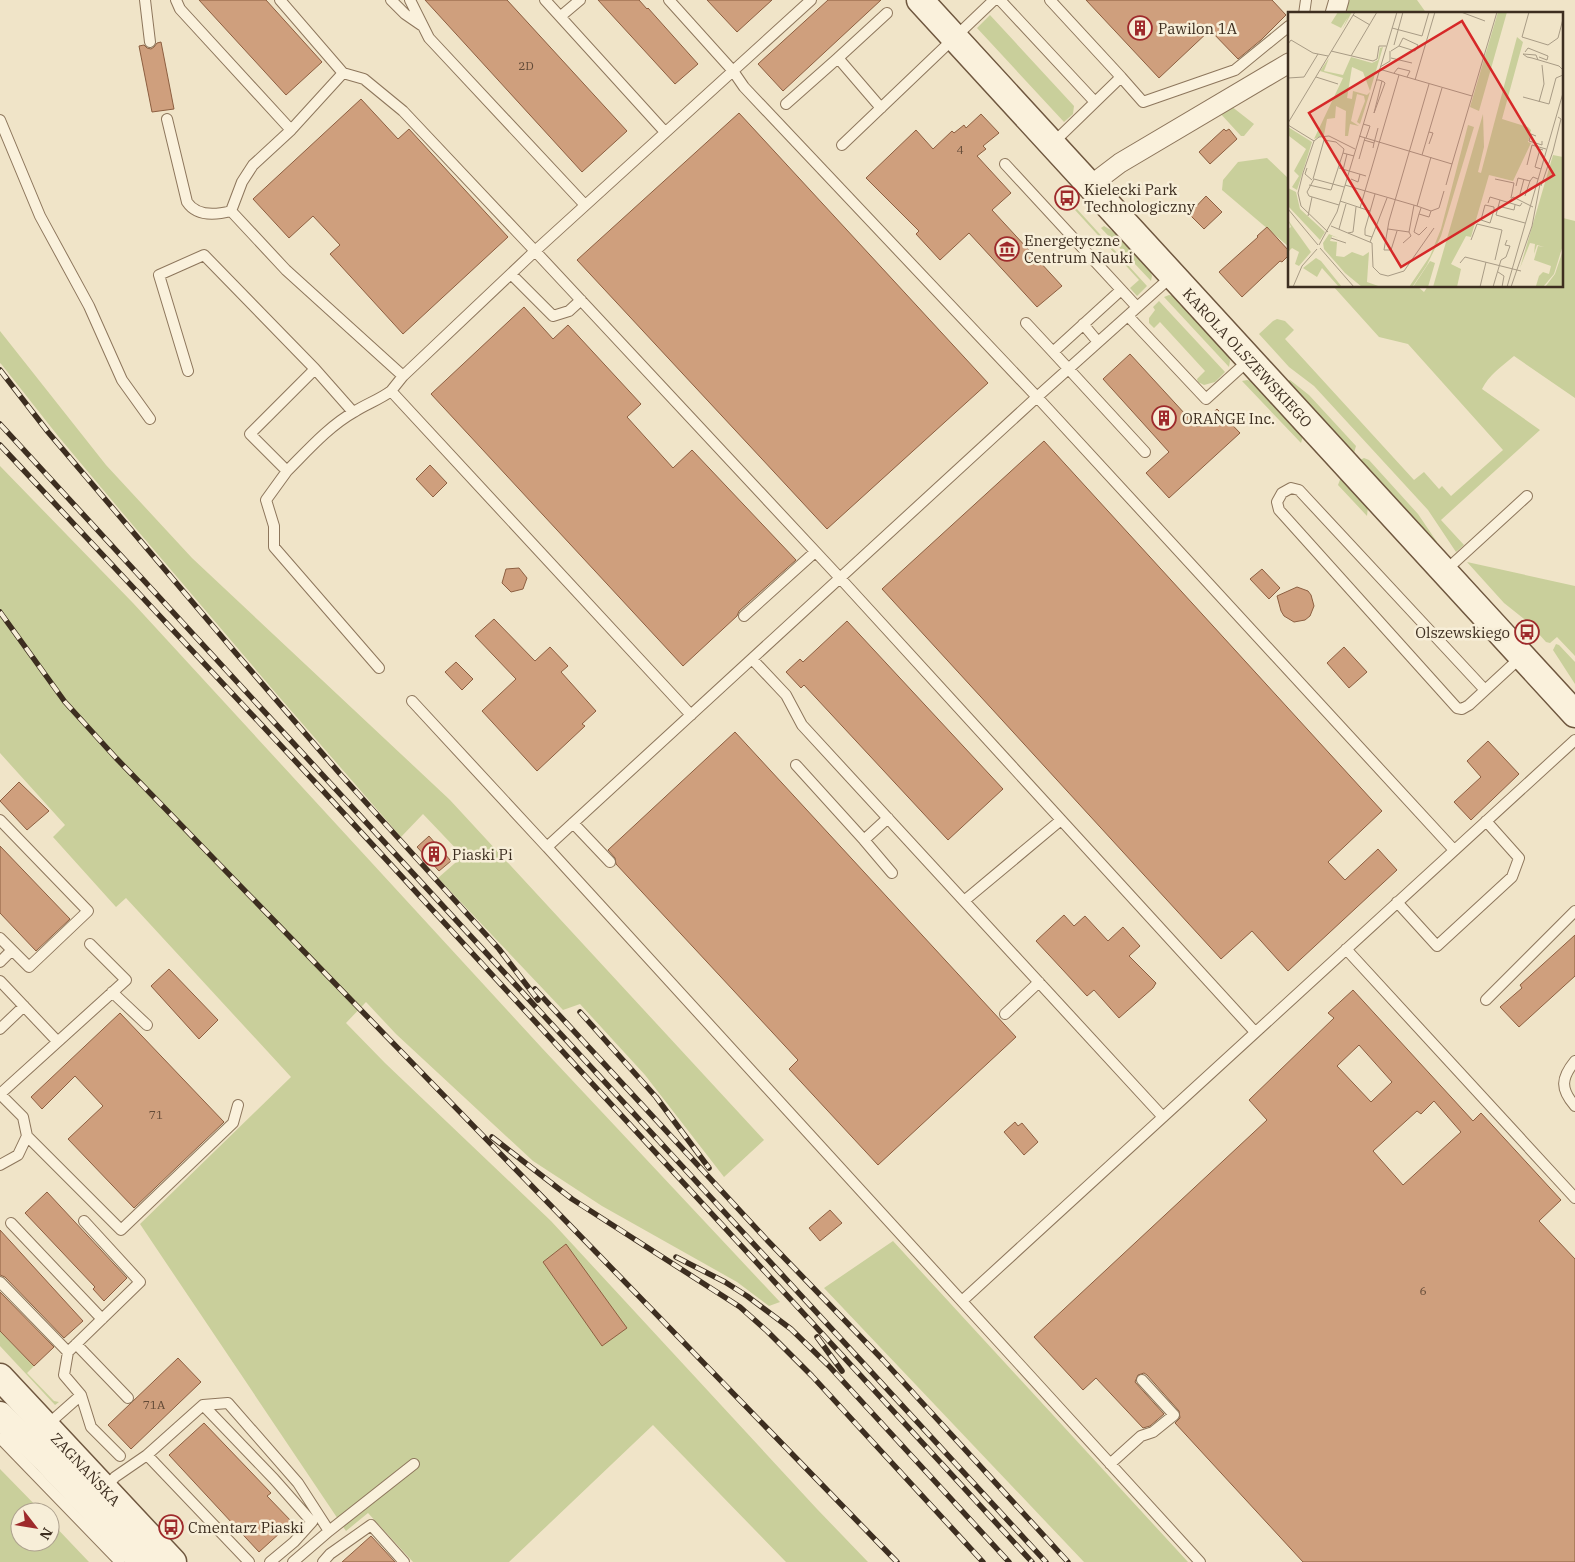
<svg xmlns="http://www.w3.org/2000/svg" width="1575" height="1562" font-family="'IBM Plex Serif',serif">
	<rect width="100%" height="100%" fill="#f0e4c8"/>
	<path fill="#c9cf9b" d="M1347,0H1417L1427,14H1342Z
		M990,15L1074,106L1073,114L1064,122L977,28Z
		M1231,106L1254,124L1244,136H1241L1219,112Z
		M1267,158L1289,179V247L1222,190L1223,180L1238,162Z
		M1077,209L1147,286L1137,296L1130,288L1139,280L1075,210Z
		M1561,215L1563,218L1575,221V398L1514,356C1502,366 1489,375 1482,389L1540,430L1441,520L1464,545L1456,552L1428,510L1314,386L1289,367L1259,334L1273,321L1277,319L1285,321L1294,330L1285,339L1414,480L1424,472L1439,489L1442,486L1451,496L1503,450L1408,344L1379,337L1333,286H1417L1424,292L1428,286H1561Z
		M1104,226L1121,236L1150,269L1152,276L1151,281L1101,228Z
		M1169,295L1177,297L1228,353L1230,361L1229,367L1164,297Z
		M1159,301L1225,372L1215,382L1204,385L1198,382L1197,379L1205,371L1160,322L1154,328L1149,323V318L1155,310L1153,307Z
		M0,331L106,465L192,558L450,800L764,1140L724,1177L645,1075L580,1004L563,1010L438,878L463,856L423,814L401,837L274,691L120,510L58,436L2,365L0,363Z
		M1247,380L1254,382L1303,436L1301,443L1242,381Z
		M1290,380L1309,395L1356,446L1354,453L1288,381Z
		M1364,458L1369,460L1418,514L1437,542L1436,543L1360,460Z
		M0,466L133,603L541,1047L780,1302L769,1306L737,1282L602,1206L533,1161L396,1034L366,1002L346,1023L385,1063L551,1221L817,1509L868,1562H786L653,1425L509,1562H413L368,1513L346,1531L140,1224L291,1077L126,898L116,907L53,837L65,825L0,753Z
		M1341,477L1368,506L1367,516L1338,485Z
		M1467,562L1575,586V656L1557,637L1550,643L1546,642L1529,623L1504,603Z
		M1556,644L1559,645L1575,662V684L1553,650Z
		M893,1241L1188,1562H1084L824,1288Z
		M0,1331L34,1366L27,1373L54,1401L59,1402L55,1405L0,1346Z
		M0,1469L42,1512H20V1542H50V1521L89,1562H0Z"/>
	<path fill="#cf9f7d" stroke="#8d5f41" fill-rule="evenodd" d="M199,0H266L322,62L286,95Z
		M425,0H507L627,131L582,172Z
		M598,0H639L647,9L648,8L698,64L675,84Z
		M707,0H772L737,32Z
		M828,0H881L783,91L758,64Z
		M1086,0H1272L1286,15L1261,40L1238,59L1210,30L1159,78Z
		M161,42L174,109L152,112L139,46L144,45L147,48L151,49L154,47L157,43Z
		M361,99L398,139L409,129L508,237L403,334L330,254L340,245L313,216L289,238L253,199Z
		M739,113L988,383L827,529L577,260Z
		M981,114L999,133L983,146L986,149L977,156L1011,193L992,210L1062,286L1037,307L969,233L940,260L916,234L919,231L866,178L916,130L933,149L952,131L954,133L964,125L966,128Z
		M1224,129L1226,131L1229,129L1237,139L1210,164L1199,152Z
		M1206,196L1222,212L1204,229L1189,214Z
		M1267,227L1289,251V255L1282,262L1280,261L1242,297L1219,272L1258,237L1257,236Z
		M524,307L553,339L568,325L641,404L627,417L673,468L692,450L796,560L739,611L737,616L683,666L431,394Z
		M1130,354L1197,427L1217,409L1240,433L1169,498L1146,473L1169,452L1103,379Z
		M1044,441L1382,811L1328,862L1345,880L1378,849L1397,870L1288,971L1252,931L1221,959L882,589Z
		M430,465L447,483L433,497L416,479Z
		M519,568L527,578L523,589L511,592L502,583L506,569Z
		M1262,569L1280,588L1269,599L1250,579Z
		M1297,587L1308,591L1311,595L1314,606L1310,616L1305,620L1294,622L1284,616L1281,611L1277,596Z
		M494,619L535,661L550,647L568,666L561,672L596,711L582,724L585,726L537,771L482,711L516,679L475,636Z
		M847,621L1003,789L948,840L804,685L801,688L786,672L800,659L803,662Z
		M1344,647L1367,672L1349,688L1327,663Z
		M456,662L473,679L462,690L445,672Z
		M735,732L1016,1037L878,1165L789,1069L798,1060L616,864L615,858L608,850Z
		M1488,741L1519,774L1471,820L1454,802L1481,777L1467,761Z
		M19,782L49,811L27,830L0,801Z
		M429,836L451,861L439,871L417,847Z
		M0,846L70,919L36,951L0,913Z
		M1064,915L1074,926L1085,916L1108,941L1123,927L1140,946L1129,956L1156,983L1153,988L1119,1018L1094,990L1087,996L1036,941Z
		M1575,935V976L1519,1027L1500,1007L1522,988L1520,985Z
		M169,969L218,1020L199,1039L151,986Z
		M1353,990L1473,1121L1481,1113L1561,1200L1539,1221L1575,1259V1562H1303L1175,1423L1180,1418L1179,1411L1147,1375L1144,1373L1138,1375L1135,1382L1164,1414L1150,1426L1143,1428L1096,1378L1083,1390L1034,1337L1267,1120L1249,1100L1334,1018L1328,1013ZM1359,1045L1392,1082L1371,1102L1337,1066ZM1434,1101L1461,1132L1403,1185L1373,1151L1417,1111L1421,1114Z
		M120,1013L224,1122L134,1208L68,1139L103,1106L75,1076L42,1109L31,1097Z
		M1015,1122L1018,1126L1022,1123L1038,1142L1024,1155L1004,1132Z
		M47,1192L127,1278L104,1301L93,1289L95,1287L25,1213Z
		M830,1210L842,1223L820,1241L809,1228Z
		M0,1230L83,1321L64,1338L5,1277L0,1275Z
		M566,1244L627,1328L602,1346L543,1262Z
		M0,1292L54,1347L34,1366L0,1331Z
		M178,1358L201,1382L131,1449L108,1425Z
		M204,1423L271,1493L267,1496L292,1522L259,1552L169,1455Z
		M371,1536L395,1562H342Z"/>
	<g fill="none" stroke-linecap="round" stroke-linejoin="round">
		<g stroke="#8d765c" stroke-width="12">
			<path id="lane" d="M145,0L150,42
				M176,0L180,9L291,130
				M280,0L343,73L364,79L403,111L535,251L840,578L1255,1032
				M391,0L405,14L421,25
				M410,0L429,38L585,205
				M545,0L665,132
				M669,0L733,71L744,87L1037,397L1454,850
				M1000,0L1095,102
				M1050,0L1121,77L1053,143
				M1304,14L1306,0
				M561,16L580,0
				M343,73L291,130L253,165L242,182L231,211L286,270L403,376
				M1121,77L1143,102L1235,70L1289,26
				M786,104L838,58
				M881,108L838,58L887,13
				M167,119L187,202C197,217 216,215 231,211
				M0,120L40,216L89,306L122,380L150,419
				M842,145L994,0
				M1005,164L1137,307
				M511,274L553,316L569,311L581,300
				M1172,276L1037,397L547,847L1200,1562
				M1128,316L1206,399L1249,360
				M1026,323L1053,352L1121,290
				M1083,324L1098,342
				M1053,352L1145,452
				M188,371L159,275L204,255L315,369
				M353,412L315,369L250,434L287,471C307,451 329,426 354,412C366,404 379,400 391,391
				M287,471L266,500L274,526V547L379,668
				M1445,571L1527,496
				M744,616L815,552
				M752,659L786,695L802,725L1163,1117
				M1485,690L1299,490L1291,488L1282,493L1277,502L1279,510L1457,708L1462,709L1469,705L1521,657
				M412,701L547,847
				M691,715L391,391L403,376L535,251L811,0
				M796,765L864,840L888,818
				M0,820L88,911L29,967L0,938
				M573,823L610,862
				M864,840L892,873
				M964,901L1061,820
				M1397,902L1437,946L1512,877L1519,858L1486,821
				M1346,949L1575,1198
				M0,962L12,950
				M0,981L57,1041
				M112,992L147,1025
				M1486,1000L1575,911
				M1005,1014L1039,982
				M0,1029L24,1006
				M1575,1061C1561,1078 1560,1089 1575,1106
				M0,1094L126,980L90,944
				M0,1094L23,1117L27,1136L18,1155L0,1165
				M27,1136L121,1230L233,1123L238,1105
				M11,1223L102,1319
				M0,1282L68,1352L64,1375L81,1395L46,1426
				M962,1301L1575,740
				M76,1344L128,1398
				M68,1352L140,1282L84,1221
				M81,1395L91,1427L120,1456
				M203,1405L228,1403L298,1483L329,1531L293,1562
				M0,1438L120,1562
				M147,1455L203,1405L274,1479L312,1522L294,1542L270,1562
				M1110,1464L1141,1436L1153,1432L1174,1415L1142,1380
				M105,1488L115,1477L147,1455L249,1562
				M329,1531L414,1464
				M323,1562L330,1554L371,1525L404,1562"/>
		</g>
		<g stroke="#8d765c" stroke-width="21">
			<path id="street" d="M1335,14L1339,0
				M1091,185L1120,163L1289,63"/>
		</g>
		<g stroke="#6f573f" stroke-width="29">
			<g id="secondary">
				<path id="s1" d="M920,0L1575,714"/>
				<path id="s2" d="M0,1377L173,1562"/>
				<path d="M0,1415L47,1461L143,1562"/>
			</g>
		</g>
		<use href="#lane" stroke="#faf1dc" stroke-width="10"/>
		<use href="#street" stroke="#faf1dc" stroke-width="19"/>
		<use href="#secondary" stroke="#faf1dc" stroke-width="26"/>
		<g stroke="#3d2e20" stroke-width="5.5">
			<path id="rail" d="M0,370L48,432L234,651L341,775L499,949L538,1000
				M0,424L1046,1562
				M0,445L314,781L1032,1562
				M0,612L65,702L116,758L897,1562
				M535,989L767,1240L883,1360L1068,1562
				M580,1012L656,1097L709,1168
				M492,1137L572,1199L740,1307L767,1331L812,1376L983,1562
				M676,1257L725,1282L747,1296L791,1329L829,1366L1009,1562
				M817,1337L842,1371"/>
		</g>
		<use href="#rail" stroke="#f7eed8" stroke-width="4" stroke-dasharray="11" stroke-linecap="butt"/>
	</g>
	<defs>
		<g id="building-ring" transform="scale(1.25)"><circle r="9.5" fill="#f7eed8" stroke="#9e2a2b" stroke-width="1.5"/><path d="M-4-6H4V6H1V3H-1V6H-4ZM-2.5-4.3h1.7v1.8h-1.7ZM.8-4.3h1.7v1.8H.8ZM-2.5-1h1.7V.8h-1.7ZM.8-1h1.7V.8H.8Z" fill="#9e2a2b"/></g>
		<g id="bus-ring" transform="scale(1.25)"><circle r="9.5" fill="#f7eed8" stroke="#9e2a2b" stroke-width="1.5"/><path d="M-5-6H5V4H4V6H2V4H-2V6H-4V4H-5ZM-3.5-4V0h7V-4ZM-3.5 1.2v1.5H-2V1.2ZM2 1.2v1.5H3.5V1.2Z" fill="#9e2a2b"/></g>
		<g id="museum-ring" transform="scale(1.25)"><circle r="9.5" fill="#f7eed8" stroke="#9e2a2b" stroke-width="1.5"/><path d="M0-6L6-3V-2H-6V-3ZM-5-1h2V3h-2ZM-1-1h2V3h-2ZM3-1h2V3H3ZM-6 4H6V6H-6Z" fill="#9e2a2b"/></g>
	</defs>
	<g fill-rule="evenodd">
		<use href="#building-ring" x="1140" y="28"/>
		<use href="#bus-ring" x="1067" y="198"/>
		<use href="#museum-ring" x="1007" y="249"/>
		<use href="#building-ring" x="1164" y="418"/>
		<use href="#bus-ring" x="1527" y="632"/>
		<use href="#building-ring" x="434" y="854"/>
		<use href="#bus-ring" x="171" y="1527"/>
	</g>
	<g text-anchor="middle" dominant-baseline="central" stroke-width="5" stroke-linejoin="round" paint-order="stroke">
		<g font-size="12" fill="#624a37">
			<text x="526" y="65">2D</text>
			<text x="960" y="149">4</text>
			<text x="156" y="1114">71</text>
			<text x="1423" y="1290">6</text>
			<text x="154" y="1404">71A</text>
		</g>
		<g font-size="15" fill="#3d2e20" stroke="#f7eed8" text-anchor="start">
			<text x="1158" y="28">Pawilon 1A</text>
			<text x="1084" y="189">Kielecki Park<tspan x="1084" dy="17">Technologiczny</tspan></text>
			<text x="1024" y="240">Energetyczne<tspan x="1024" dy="17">Centrum Nauki</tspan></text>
			<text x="1182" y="418">ORANGE Inc.</text>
			<text x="1510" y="632" text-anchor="end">Olszewskiego</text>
			<text x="452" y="854">Piaski Pi</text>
			<text x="188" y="1527">Cmentarz Piaski</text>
		</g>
		<g font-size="15" fill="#3d2e20" stroke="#f7eed8">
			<text stroke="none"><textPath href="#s1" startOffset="485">KAROLA OLSZEWSKIEGO</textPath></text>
			<text stroke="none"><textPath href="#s2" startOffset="126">ZAGNAŃSKA</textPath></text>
		</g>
	</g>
	<g transform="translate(1288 12)">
		<rect width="275" height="275" fill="#f0e4c8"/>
		<path d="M50,0H64L54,18L60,5L53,16L43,11ZM210,0H219L191,99L182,95ZM229,25L235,30L214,107L240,115L243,118L240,130L243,131L225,169L201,163L183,225L178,224L163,252L173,257L169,275H145L195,102L196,135L190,160L193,161ZM95,35L82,79L75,60L64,55L59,86L64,87L65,79L79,83L82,80L72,112L69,110L77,89L76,84L69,82L63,109L71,114L62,112L60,124H57L58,99L48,94L47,106L39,107L36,123L26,127L55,66L32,59L41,46L36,59L55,63L63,45L84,51L90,48L92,36ZM180,113L186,115L153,224L139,253L125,274L121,275L142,244L153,217ZM0,115L24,130L9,178L4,175L11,164L6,159L18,137L1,124ZM265,143L275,145V233L266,262L255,275H251L248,274L251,264L255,260L261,262L263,254L246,248L250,234L256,235L249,233L246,242L247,232L242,231L232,256ZM0,176L8,180L12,197L37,220L32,228L0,194ZM0,208L23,240L11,254L7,252L11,240L4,236L0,240V217L3,215ZM41,222L50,226L44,224L42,229L49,230L48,244L56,245L64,240L75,244L81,240L79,270L93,275H74L57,261L36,237L35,231ZM275,238V275H257L267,262ZM28,246L33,249L54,275H51L34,256L29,265L15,256ZM142,249L147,251L140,275H125Z" fill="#c9cf9b"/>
		<path fill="none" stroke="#a89b85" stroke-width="1" d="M173,0L197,9M241,0L234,25L260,33L270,26L275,7M65,3L82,13M104,16L134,24L141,0M0,32L3,28L25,41L40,44M106,33L115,0M43,39L85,49L89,47L91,34H98M103,39L111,34L127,39L130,33L115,26L111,34M237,40L240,36L260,44L259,48L251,45M63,44L89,0M103,46L124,51M250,48L248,43L235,42L239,45L244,46L271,54L275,58M92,55L102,49V39M91,57L184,84M106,61L110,56L122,59L119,65M28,65L50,72M0,66L16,65L30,42M88,68H91L94,69L96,70L97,71L86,101L94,69M127,68L147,0M235,85L261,92L268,66L275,63M251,90L256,72L254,53M0,111L67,0M75,112L82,114L78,126M0,113L26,129M141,120L145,121L141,132M71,124L164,152L209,0M248,124L243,122L241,129L254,133V129M76,128L86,131L85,136M86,131L90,116M134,143L154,76M71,147L77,126M239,153L244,133L258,137M19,156L17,162L24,168M51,156L78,164M253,157L247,155L252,137L255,138M55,158L59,142M25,167L36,128L48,130L56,137L55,141M63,167L70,170L72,162M207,167L226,171L223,186M21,173L43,178L55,141L66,144M57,173L129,194L143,145M158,173L164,152M228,174L230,166L242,169M253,174L265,139L273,107L270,105M232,182L236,167M237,184L242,169L245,165L250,167M212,188L208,203L237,211M52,189L82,199M200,191L202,185L232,194L234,191M220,191L225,185L245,195M51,193L21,184L19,180L26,167L56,175M129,194L143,199L141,205L131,202L133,196M210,194L226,198L227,193M72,196L111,63M0,197L30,233M206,198V195L197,193L193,208L202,211L206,198L209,199M143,199L151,196L156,179M131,202L126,220L131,223L139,215M20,204L24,185M43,214L84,231L85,255L92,262L100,264L116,259L146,216M51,217L58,192M100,217L121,220L126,193M109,219L103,238H96L101,209L141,72M40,220L13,194L10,181L15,161L26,129L31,125L41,124L67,137M60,221L65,220L68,195M84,225L99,186M43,226L58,231M183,228L189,212L214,218L207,248M82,230L84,225L77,223V217L87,182M115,231L123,224L121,220M31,233L49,200L109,0M32,236L66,275M172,251L177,245L233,259M210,260L216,264L214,275M5,275L14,254L29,237M192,275L198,250M205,275L213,248L218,245L222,234L217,233L219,228M219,275L275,81M223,275L244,214L252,172"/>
		<path fill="#d62828" fill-opacity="0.15" stroke="#d62828" stroke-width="2.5" d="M174,9L266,163L113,255L21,101Z"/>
		<rect width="275" height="275" fill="none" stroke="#3d2e20" stroke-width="2.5"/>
	</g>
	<g transform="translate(35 1527) rotate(121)"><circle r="24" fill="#f7eed8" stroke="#ada18e"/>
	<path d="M0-4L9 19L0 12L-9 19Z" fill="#9e2a2b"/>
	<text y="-8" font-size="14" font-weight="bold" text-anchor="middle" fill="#3d2e20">N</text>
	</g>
</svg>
